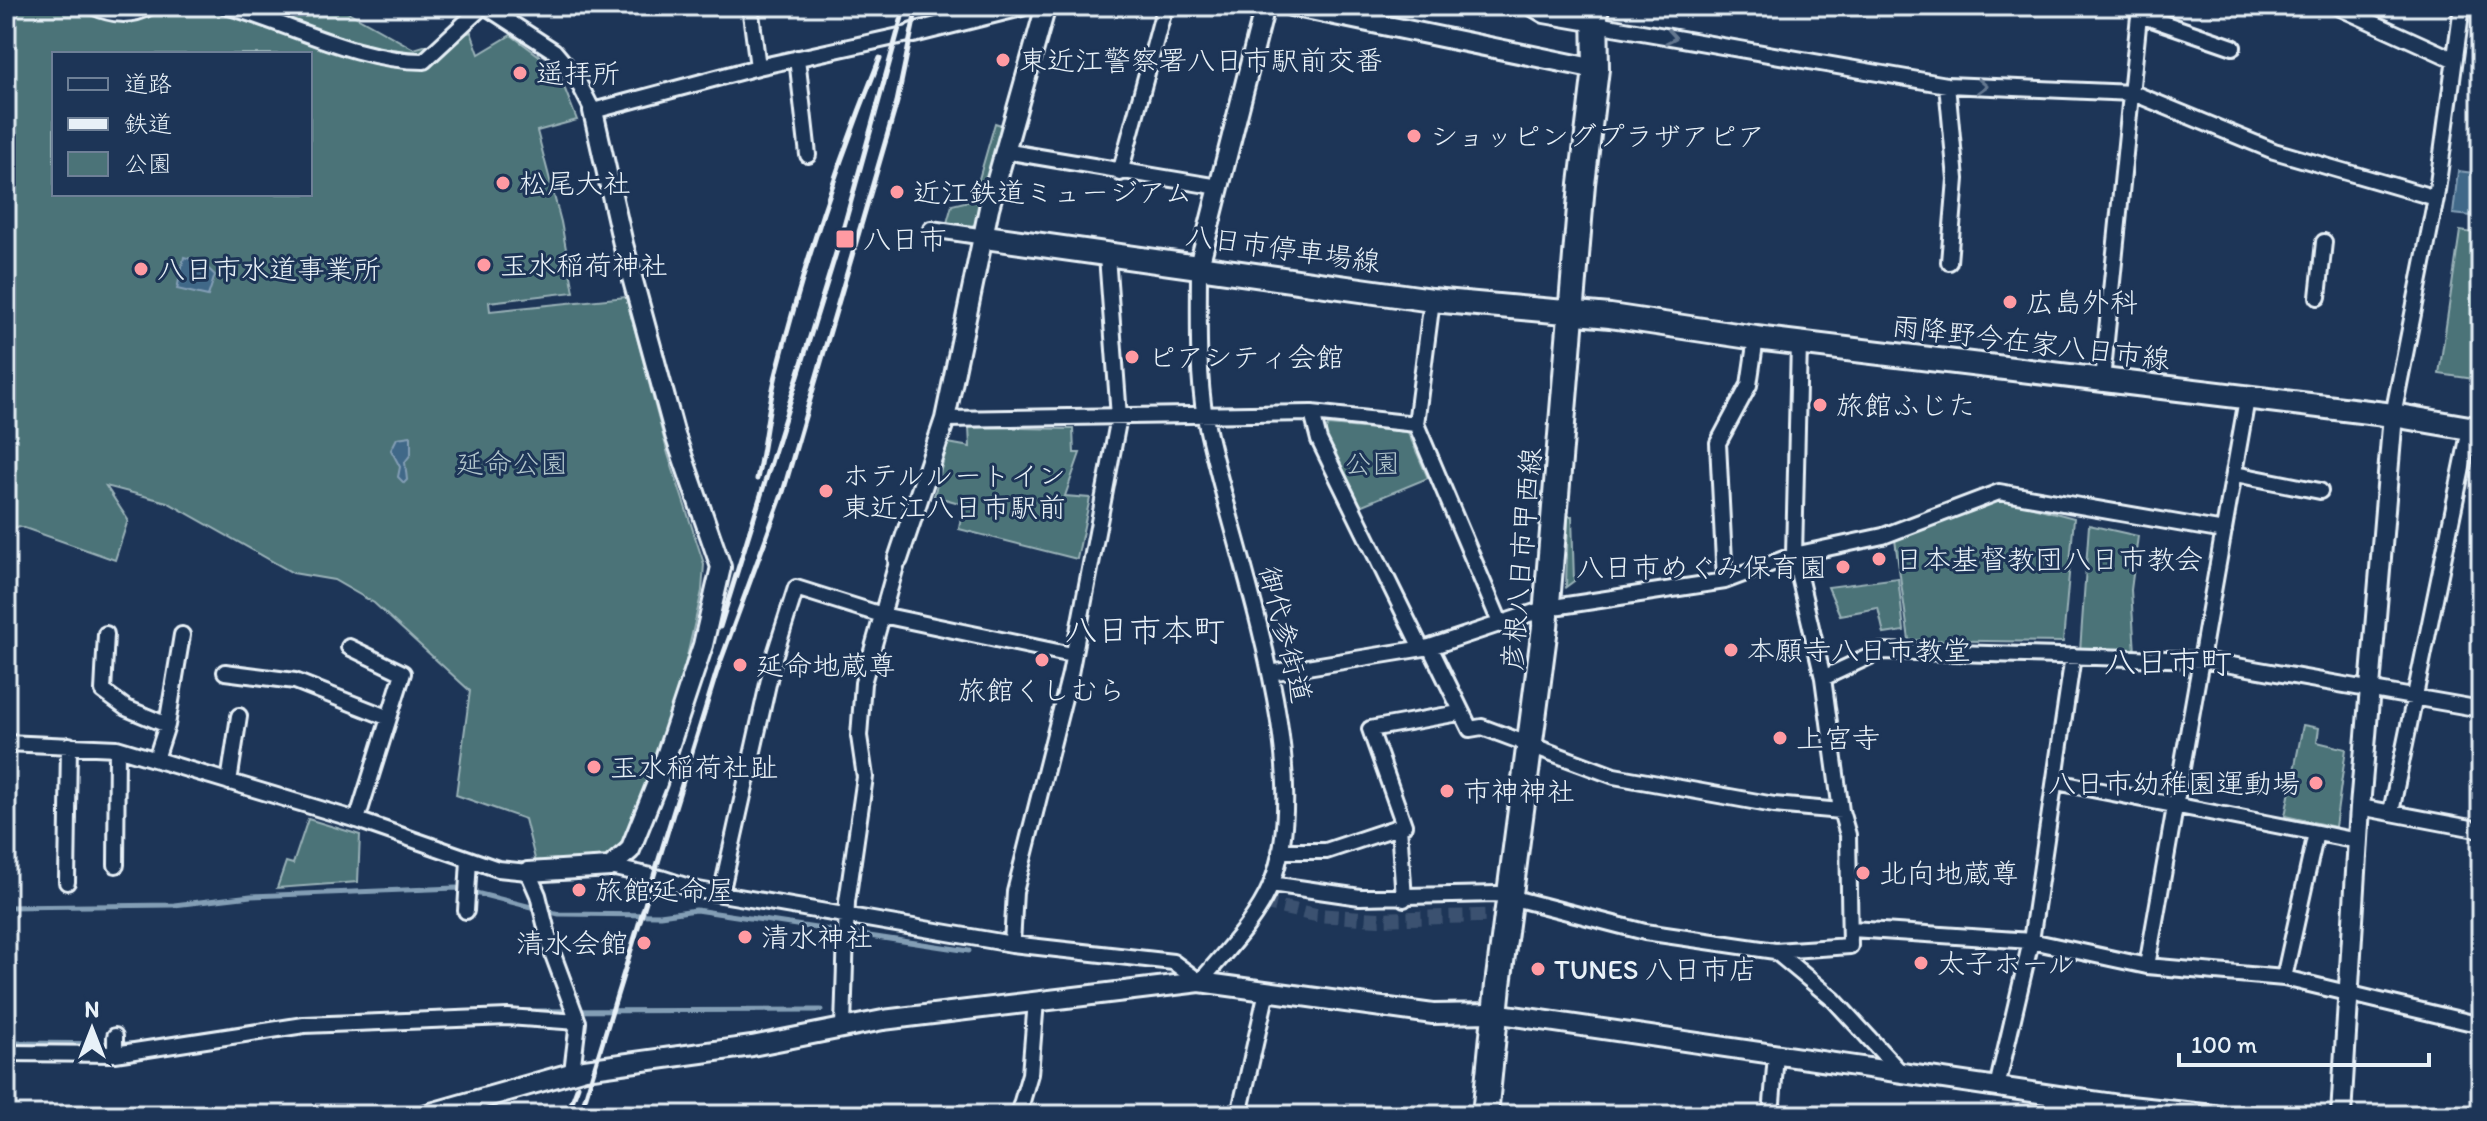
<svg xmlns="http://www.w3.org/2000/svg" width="2487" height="1121" font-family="Itim,'Klee One',sans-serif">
	<rect width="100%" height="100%" fill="#1d3557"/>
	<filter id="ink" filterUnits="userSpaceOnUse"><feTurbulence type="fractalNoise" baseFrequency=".0125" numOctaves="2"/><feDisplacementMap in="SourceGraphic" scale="16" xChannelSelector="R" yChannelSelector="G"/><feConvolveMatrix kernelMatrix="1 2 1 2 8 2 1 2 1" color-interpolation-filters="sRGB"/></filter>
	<g filter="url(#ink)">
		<path fill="#4b7378" stroke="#9ab2b8" stroke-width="2" fill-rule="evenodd" d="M6,6H337L414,49L471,32L479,54L511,35L557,69L577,120L537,131L561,222L574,292L489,302L490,311L626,297L668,454L704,564L702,591L679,691L625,846L609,856L536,863L525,819L456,795L470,691L374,603L334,580L293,573L167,502L106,486L128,520L115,560L19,526L6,532ZM54,54H310V194H54Z
			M995,123L1001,125L978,222L970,227L947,223L952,205L973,200Z
			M2460,231L2481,234V380L2439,374Z
			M1328,425L1408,432L1428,478L1355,508L1324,433Z
			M969,427L1073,429L1074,453H1080L1065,496L1090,498L1077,559L959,529L963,504L934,496L948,443L970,447Z
			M1999,498L2074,518L2063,642L1909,640L1895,540Z
			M1568,516H1572L1574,581L1566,587Z
			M2089,525L2138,536L2131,590L2135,653L2080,651Z
			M1898,578L1904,631L1884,634L1878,608L1840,615L1828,587Z
			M2303,725L2319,728L2317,742L2346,749L2335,827L2285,816Z
			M308,819L360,835L358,882L277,888L286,862L293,864Z"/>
		<path fill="#406788" stroke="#839eb5" stroke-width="2" d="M2458,171L2481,174V217L2453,214Z
			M184,257L201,262L215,275L208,296L177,289Z
			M411,436V454L405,462L407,480L404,483L398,477L400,467L391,450L397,438Z"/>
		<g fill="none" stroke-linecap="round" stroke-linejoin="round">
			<path stroke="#839eb5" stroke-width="5" d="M6,907L174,905L251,896L456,888L559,914L660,915L696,910L969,951
				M522,1011L821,1010
				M6,1043L142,1044"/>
			<path stroke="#3b516f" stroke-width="14" stroke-dasharray="14 7" stroke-linecap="butt" d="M1262,903L1316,915L1379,919L1509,915"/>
			<g stroke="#e8f1f8" stroke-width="20">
				<path id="minor" d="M92,6C112,15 131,18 151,6
					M226,6C291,24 356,61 424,61L483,6
					M485,6L554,51L575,76L593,111L758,67L913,33
					M750,6L758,67
					M1529,6L1544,15L1947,85L2133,93L2274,151L2436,198
					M2336,6L2453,59
					M2140,15L2233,47
					M797,58L808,155
					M1947,85L1956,179L1949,262
					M1004,151L1219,187
					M1120,173L1165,6
					M931,229L985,237
					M2318,297L2324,242
					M1432,300L1416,424L1501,625
					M2102,380L2140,6
					M1312,413L1319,440L1420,646
					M2393,415L2436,198L2462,6
					M945,419L1312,413L1416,424
					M2235,474L2320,491
					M1725,581L1718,443L1749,385L1756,338
					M106,634L103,691L126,708L167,725
					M349,647L403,673L389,718
					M1430,647L1470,729L1482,727L1614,776L1774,805L1841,811
					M225,672L295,681L389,718L357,820
					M1270,673L1430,647L1547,608L1725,581L1794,555L1883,536L1999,492L2224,531
					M1823,678L1881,651L2203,660L2481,709
					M6,743L117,748L357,820L498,869L528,872L538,895L552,952L578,1022L572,1072
					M156,759L167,725L182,635
					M229,782L239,716
					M2056,782L2358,841
					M2360,807L2481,830
					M2391,812L2470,429
					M1399,826L1404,899
					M1280,851H1326L1404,825L1370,729L1459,713
					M116,865L117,748
					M610,867L661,878L698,890L1012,944L1173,962L1200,982C1224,953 1256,921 1271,885C1320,763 1230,545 1205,417C1197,372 1199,313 1199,266
					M67,882L69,745
					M1271,884L1360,897L1498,894L1645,932L1775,951L1850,946L1848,835L1841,811L1823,678L1794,555L1799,343
					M721,894L774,657L796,588L882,615L1072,655
					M466,911L469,860
					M1852,929L2031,941L2147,966L2284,978L2481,1025
					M1012,944L1015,892L1070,674L1119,417L1107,256
					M1775,951L1834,1000L1902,1074
					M2147,966L2247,399
					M2284,978L2316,833
					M843,1026L847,902L865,777L859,736L863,683L898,559
					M115,1036V1054
					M6,1053L115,1054L304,1025L508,1017L578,1022
					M1997,1087L2031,941L2073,656
					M1018,1115L1030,1074L1036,1001
					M1239,1115L1267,991
					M1771,1115L1776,1055"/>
			</g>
			<g stroke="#e8f1f8" stroke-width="24">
				<path id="tertiary" d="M1291,6L1596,69
					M913,33L1021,6
					M1199,266L1265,6
					M898,559L945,419L989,208L1046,6
					M528,872L610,867L630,850L657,783L703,645L721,567L675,435L623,244L593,111
					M424,1115L585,1069L752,1046L883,1020L1200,982L1433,1014L1494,1013L2120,1105L2214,1115
					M2341,1115L2360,807L2393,415"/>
			</g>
			<g stroke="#e8f1f8" stroke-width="28">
				<path id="secondary" d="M985,237L1432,300L1610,316L1756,338L2393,415L2481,430"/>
			</g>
			<g stroke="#e8f1f8" stroke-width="30">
				<path id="primary" d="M1485,1115L1498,985L1545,627L1582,184L1596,69L1595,6"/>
			</g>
			<use href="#minor" stroke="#1d3557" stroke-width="14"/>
			<use href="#tertiary" stroke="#1d3557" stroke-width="18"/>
			<use href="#secondary" stroke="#1d3557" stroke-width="22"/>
			<use href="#primary" stroke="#1d3557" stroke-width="24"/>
			<path stroke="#e8f1f8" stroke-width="5" d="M757,479C765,443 768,406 777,371C804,265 839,159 880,58
				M720,627L841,237L905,6
				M567,1115L578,1086
				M580,1115L717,671L783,492L897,102L917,6"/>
		</g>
		<defs><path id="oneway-chevron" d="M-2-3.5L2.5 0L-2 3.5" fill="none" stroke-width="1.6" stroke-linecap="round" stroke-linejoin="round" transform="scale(2)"/></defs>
		<g stroke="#64778f">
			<use href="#oneway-chevron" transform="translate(1671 37) rotate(10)"/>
			<use href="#oneway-chevron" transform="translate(1982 86) rotate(3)"/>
		</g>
	</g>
	<g fill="#ff9aa2" stroke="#1d3557" stroke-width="3">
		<circle cx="1003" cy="60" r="8"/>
		<circle cx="520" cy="73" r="8"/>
		<circle cx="1414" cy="136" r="8"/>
		<circle cx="503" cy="183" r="8"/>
		<circle cx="897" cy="192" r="8"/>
		<rect x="835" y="229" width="20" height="20" rx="4"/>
		<circle cx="484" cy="265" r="8"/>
		<circle cx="141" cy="269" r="8"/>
		<circle cx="2010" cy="302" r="8"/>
		<circle cx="1132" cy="357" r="8"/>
		<circle cx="1820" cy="405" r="8"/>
		<circle cx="826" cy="491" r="8"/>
		<circle cx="1879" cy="559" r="8"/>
		<circle cx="1843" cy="567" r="8"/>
		<circle cx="1731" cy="650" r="8"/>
		<circle cx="1042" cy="660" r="8"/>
		<circle cx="740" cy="665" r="8"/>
		<circle cx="1780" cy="738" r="8"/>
		<circle cx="594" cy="767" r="8"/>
		<circle cx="2316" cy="783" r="8"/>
		<circle cx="1447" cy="791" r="8"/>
		<circle cx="1863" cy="873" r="8"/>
		<circle cx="579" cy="890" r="8"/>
		<circle cx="745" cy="937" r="8"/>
		<circle cx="644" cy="943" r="8"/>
		<circle cx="1921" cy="963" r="8"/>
		<circle cx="1538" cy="969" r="8"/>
	</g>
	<g text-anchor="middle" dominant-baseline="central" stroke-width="6" stroke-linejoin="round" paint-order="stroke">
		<g font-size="28" fill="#e8f1f8" stroke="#1d3557" text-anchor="start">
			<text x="1019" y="60">東近江警察署八日市駅前交番</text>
			<text x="536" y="73">遥拝所</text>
			<text x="1430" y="136">ショッピングプラザアピア</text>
			<text x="519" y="183">松尾大社</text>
			<text x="913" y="192">近江鉄道ミュージアム</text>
			<text x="863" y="239">八日市</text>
			<text x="500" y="265">玉水稲荷神社</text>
			<text x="157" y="269">八日市水道事業所</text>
			<text x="2026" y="302">広島外科</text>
			<text x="1148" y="357">ピアシティ会館</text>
			<text x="1836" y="405">旅館ふじた</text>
			<text x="842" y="475">ホテルルートイン<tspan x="842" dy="32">東近江八日市駅前</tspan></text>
			<text x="1895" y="559">日本基督教団八日市教会</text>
			<text x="1827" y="567" text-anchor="end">八日市めぐみ保育園</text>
			<text x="1747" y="650">本願寺八日市教堂</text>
			<text x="756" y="665">延命地蔵尊</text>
			<text x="1042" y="690" text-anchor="middle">旅館くしむら</text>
			<text x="1796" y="738">上宮寺</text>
			<text x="610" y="767">玉水稲荷社趾</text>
			<text x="2300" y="783" text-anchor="end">八日市幼稚園運動場</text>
			<text x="1463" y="791">市神神社</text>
			<text x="1879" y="873">北向地蔵尊</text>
			<text x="595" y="890">旅館延命屋</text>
			<text x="761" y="937">清水神社</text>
			<text x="628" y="943" text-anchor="end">清水会館</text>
			<text x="1937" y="963">太子ホール</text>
			<text x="1554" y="969">TUNES 八日市店</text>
		</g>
		<g font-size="28" fill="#e8f1f8" stroke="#1d3557">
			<text transform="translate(1283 248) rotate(8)">八日市停車場線</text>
			<text transform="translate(2031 342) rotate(7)">雨降野今在家八日市線</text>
			<text transform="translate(1521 559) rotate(-85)">彦根八日市甲西線</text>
			<text transform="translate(1286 634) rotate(76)">御代参街道</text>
		</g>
		<g font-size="28" fill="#b1c5cb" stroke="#1d3557">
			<text x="512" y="463">延命公園</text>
			<text x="1372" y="463">公園</text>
		</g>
		<g font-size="32" fill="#e8f1f8" stroke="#1d3557">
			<text x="1145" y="630">八日市本町</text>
			<text x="2168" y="662">八日市町</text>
		</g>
	</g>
	<rect width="2487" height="1121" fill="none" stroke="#1d3557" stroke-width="32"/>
	<rect x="16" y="16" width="2455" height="1089" fill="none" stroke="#e8f1f8" stroke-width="3" filter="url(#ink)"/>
	<rect x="52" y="52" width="260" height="144" fill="#1d3557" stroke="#6e8097" stroke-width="2"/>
	<rect x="68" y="78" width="40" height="12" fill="#1d3557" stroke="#6e8097" stroke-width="2"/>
	<text x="124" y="92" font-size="24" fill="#e8f1f8">道路</text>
	<rect x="68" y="118" width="40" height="12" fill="#e8f1f8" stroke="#6e8097" stroke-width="2"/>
	<text x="124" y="132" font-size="24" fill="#e8f1f8">鉄道</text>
	<rect x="68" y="152" width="40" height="24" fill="#4b7378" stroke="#6e8097" stroke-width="2"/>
	<text x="124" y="172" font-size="24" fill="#e8f1f8">公園</text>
	<g transform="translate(92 1029)" stroke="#1d3557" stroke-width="6" paint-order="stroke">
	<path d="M0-6L14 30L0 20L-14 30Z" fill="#e8f1f8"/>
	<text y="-12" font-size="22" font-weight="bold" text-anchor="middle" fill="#e8f1f8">N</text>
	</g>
	<path d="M2179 1053v12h250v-12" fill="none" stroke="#e8f1f8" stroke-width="4"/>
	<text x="2191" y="1053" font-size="24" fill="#e8f1f8" stroke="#1d3557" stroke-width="6" paint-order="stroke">100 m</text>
</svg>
